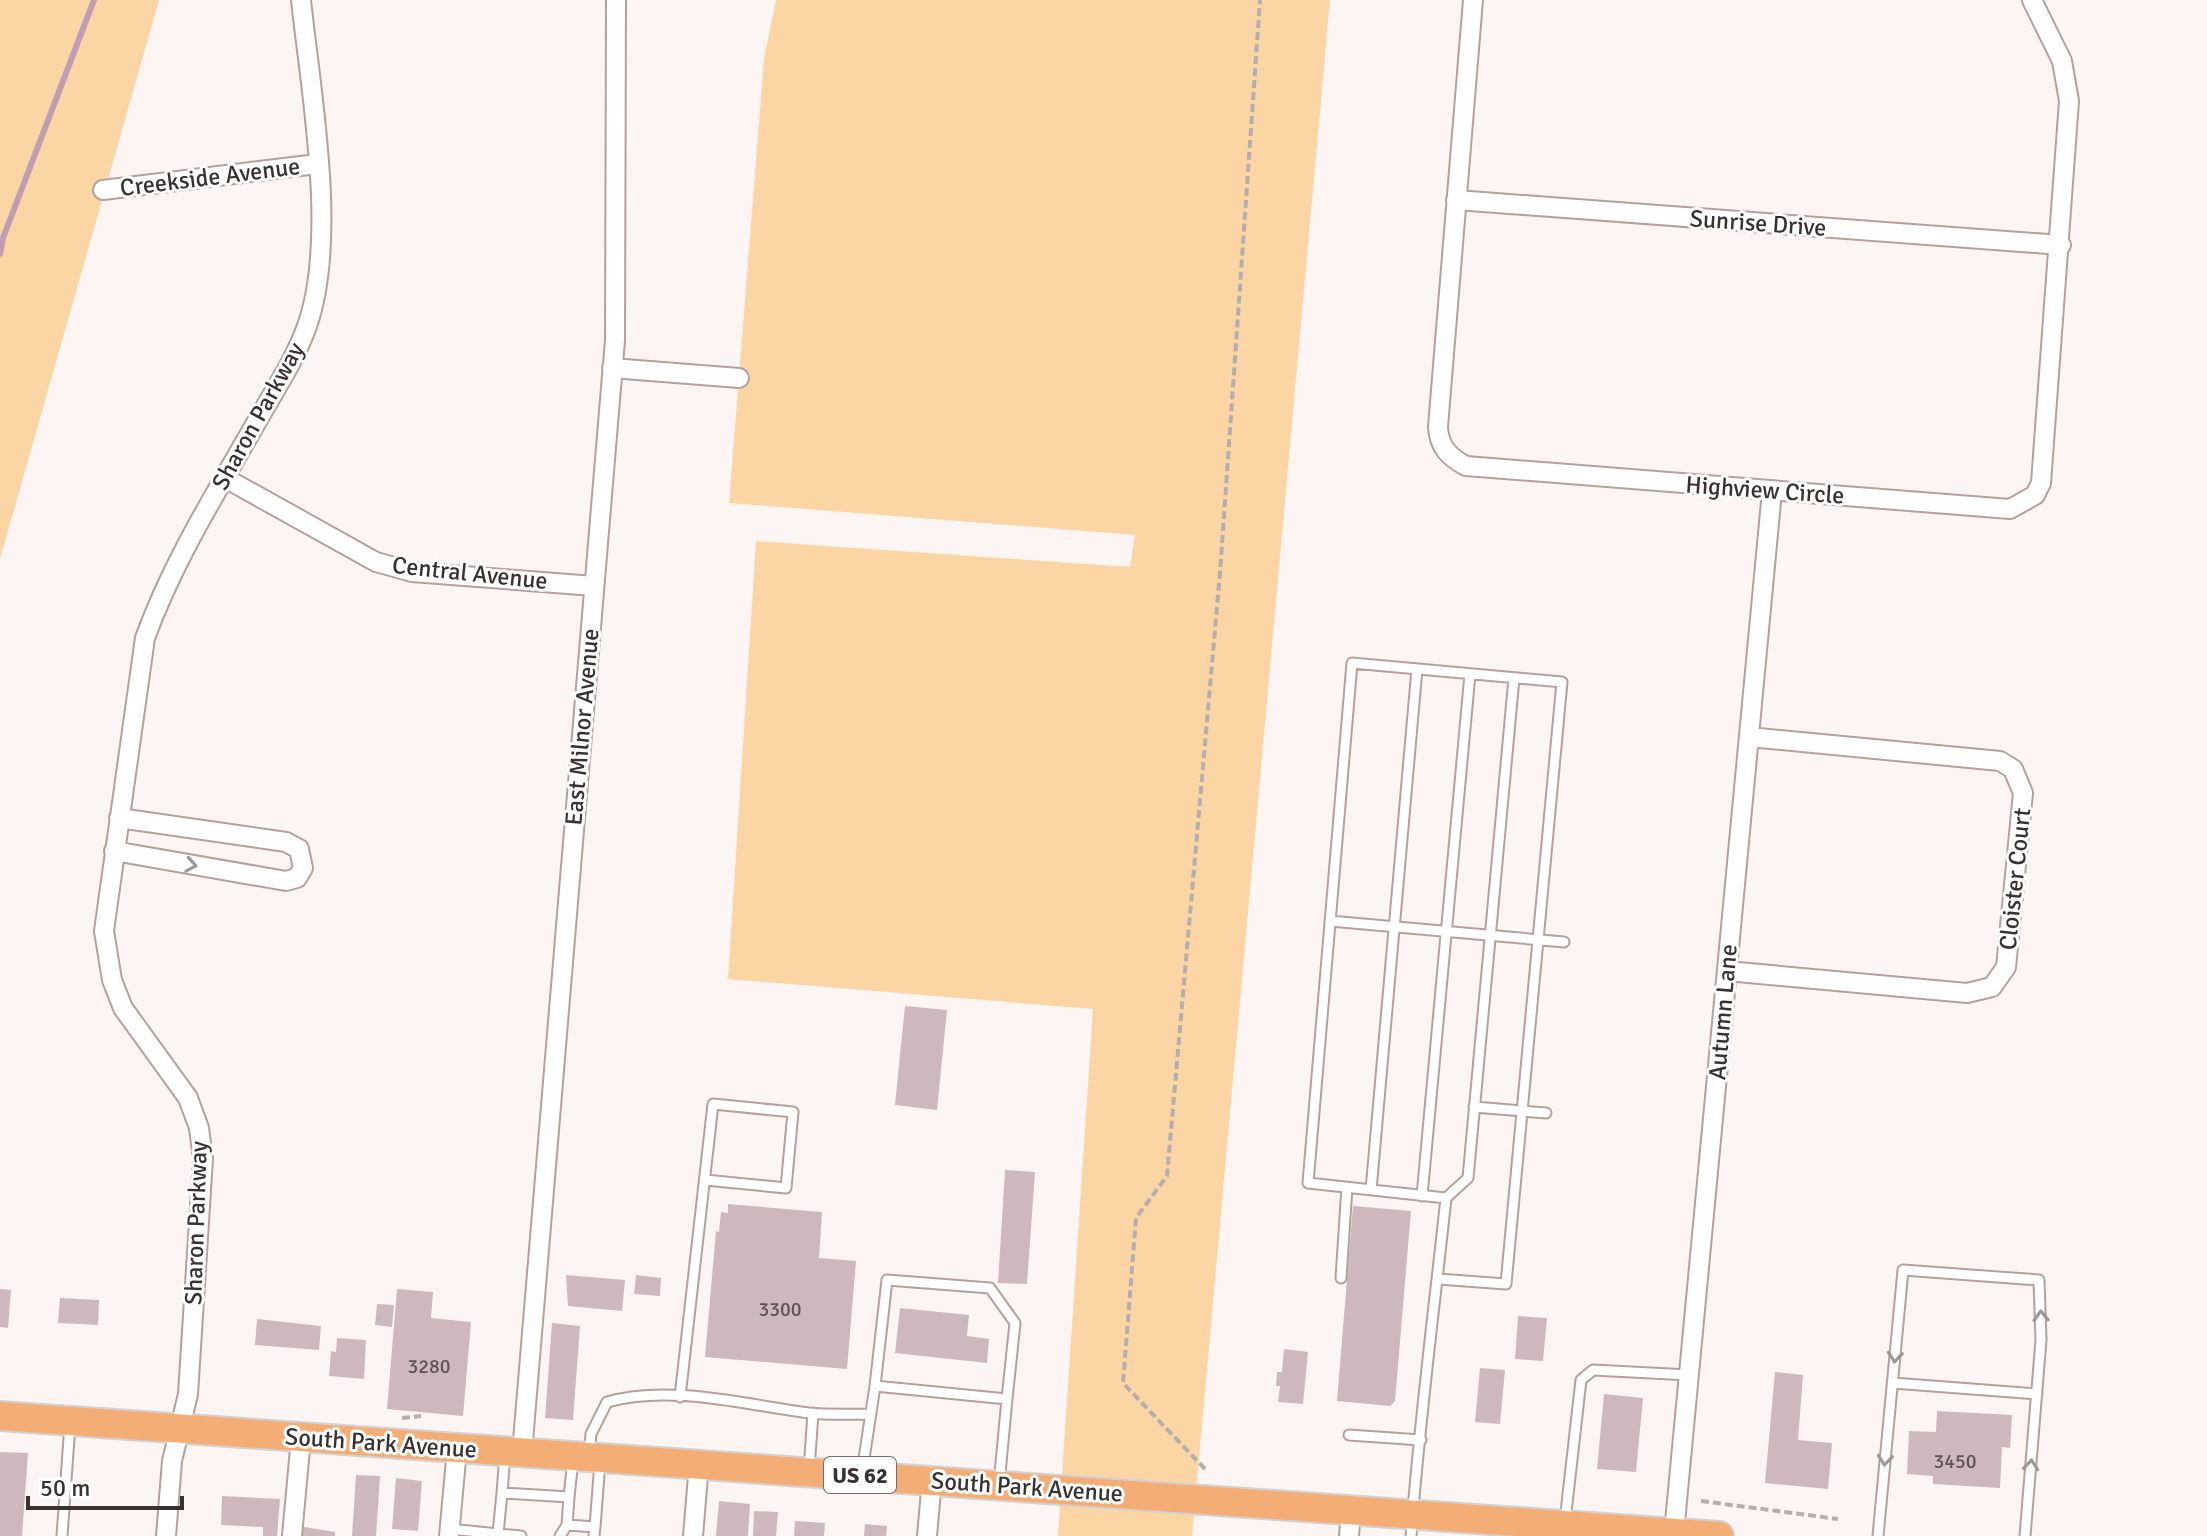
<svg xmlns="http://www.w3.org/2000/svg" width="2207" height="1536" font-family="Signika,sans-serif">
	<rect width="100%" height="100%" fill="#fdf5f4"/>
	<path fill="#fbd6a4" d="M0,0H159L0,559Z
		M776,0H1330L1192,1536H1058L1093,1009L728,979L756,541L1130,567L1135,535L729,503L764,59Z"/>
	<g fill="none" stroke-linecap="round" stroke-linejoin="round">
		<path stroke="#c09db3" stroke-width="6" d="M0,254L3,238L94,0"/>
	</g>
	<path fill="#cdb9bd" d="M905,1006L947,1010L937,1110L895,1105Z
		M1005,1170L1035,1172L1027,1284L998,1283Z
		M728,1204L822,1212L819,1258L856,1261L847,1369L705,1357L716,1231L719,1232L721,1212L728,1213Z
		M1353,1206L1411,1211L1395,1401L1390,1406L1337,1401Z
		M566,1275L625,1280L622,1311L568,1306Z
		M636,1275L661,1278L660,1296L634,1294Z
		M0,1289L11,1290L8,1328L0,1327Z
		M397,1289L433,1292L431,1318L471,1322L463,1416L387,1409Z
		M60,1298L99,1300L98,1325L58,1323Z
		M377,1304L394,1305L392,1327L375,1325Z
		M900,1308L969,1315L967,1336L989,1339L987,1363L895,1353Z
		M1518,1316L1547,1318L1543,1361L1515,1359Z
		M257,1319L321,1326L319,1350L255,1345Z
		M552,1323L580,1326L573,1420L545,1418Z
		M337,1338L366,1340L364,1379L329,1376L331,1351L336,1352Z
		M1284,1349L1308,1352L1303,1404L1278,1402L1280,1386H1276L1277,1372H1282Z
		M1480,1368L1505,1370L1500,1424L1475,1422Z
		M1775,1372L1803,1375L1798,1440L1832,1443L1828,1489L1765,1483Z
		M1604,1394L1643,1398L1636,1472L1597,1469Z
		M1937,1411L2012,1415L2010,1448L2002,1447L2000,1488L1933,1484V1476L1907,1474L1909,1431L1936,1432Z
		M0,1452L28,1453L22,1536H0Z
		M356,1475L380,1476L376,1536H352Z
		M396,1478L422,1481L418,1531L392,1529Z
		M222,1496L280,1499L277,1536H263V1527L221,1525Z
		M719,1501L750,1504L748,1536H716Z
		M754,1511L778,1512L776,1536H753Z
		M795,1521L825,1523L824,1536H794Z
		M865,1524L887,1526L886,1536H864Z
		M298,1526L335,1532V1536H297Z"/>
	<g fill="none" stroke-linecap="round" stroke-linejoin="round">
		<g stroke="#b4a19e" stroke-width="13">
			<path id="lane" d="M1330,921L1564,942
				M1474,1107L1546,1113
				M1371,1190L1417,669
				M1422,1196L1470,674
				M1446,1198L1468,1178L1514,678
				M1341,1278L1347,1187
				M1893,1383L2037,1394
				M875,1386L887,1280L990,1288L1015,1323L1007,1399
				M680,1397L713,1104L793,1112L786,1188L705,1180
				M1349,1435L1421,1440
				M589,1453L591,1434L607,1402C670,1384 746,1405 809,1413C829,1415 850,1414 871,1414
				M505,1454L502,1493L569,1497L567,1525L595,1527L594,1536
				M809,1470L813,1413
				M862,1472L875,1386L1007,1399L999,1484
				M502,1493L498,1534L521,1536
				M569,1497L573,1460
				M1565,1521L1581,1380L1593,1370L1689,1375
				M595,1527L600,1462
				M450,1529L498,1534
				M62,1536L70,1424
				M560,1536L567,1525
				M1411,1536C1419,1424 1434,1311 1446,1198L1308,1183L1352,663L1562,682L1506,1284L1438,1279
				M1878,1536L1903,1270L2039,1280L2041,1340L2025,1536"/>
		</g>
		<g stroke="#b4a19e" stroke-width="22">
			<path id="street" d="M1473,0L1438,427C1439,447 1449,457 1466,466L2010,509L2035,495L2041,483L2069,101L2062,61L2032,0
				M103,190L317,164
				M1456,200L2061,245
				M612,368L739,378
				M225,478L376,562L412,572L594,586
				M114,851L286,881L297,878L303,868L299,849L286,842L119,818
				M1727,971L1967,993L1992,987L2006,967L2023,793L2013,769L2000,761L1749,737
				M522,1453L615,340L616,0
				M1674,1533L1772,491
				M166,1536L172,1461L188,1394L203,1159L199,1128L188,1098L123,1008L112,980L104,931L145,638C173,561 216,493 256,423C274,391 295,360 307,326C338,238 311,94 301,0
				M292,1536L301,1438
				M449,1536L457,1449
				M693,1536L699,1464
				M927,1536L932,1480
				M1349,1536L1351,1510"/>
		</g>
		<g stroke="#d3d2d1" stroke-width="32">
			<path id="primary" d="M0,1416L1719,1536"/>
		</g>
		<path stroke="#b5aead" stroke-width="4" stroke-dasharray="8 4" stroke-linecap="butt" d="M402,1418L421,1416
			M1205,1469L1123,1383L1136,1218L1167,1176L1220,573L1260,0
			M1701,1501L1838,1519"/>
		<use href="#lane" stroke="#fff" stroke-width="9"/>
		<use href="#street" stroke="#fff" stroke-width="18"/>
		<use href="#primary" stroke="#f5ad76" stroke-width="28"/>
	</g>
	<defs><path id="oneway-chevron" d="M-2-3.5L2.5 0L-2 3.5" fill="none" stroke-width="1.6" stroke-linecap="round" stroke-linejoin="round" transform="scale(2)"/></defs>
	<g stroke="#9c9898">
		<use href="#oneway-chevron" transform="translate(191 865) rotate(10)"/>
		<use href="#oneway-chevron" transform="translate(2041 1316) rotate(-92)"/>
		<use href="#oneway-chevron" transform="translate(1895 1357) rotate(95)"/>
		<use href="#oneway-chevron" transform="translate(1885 1460) rotate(96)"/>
		<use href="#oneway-chevron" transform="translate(2031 1465) rotate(-85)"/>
	</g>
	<g text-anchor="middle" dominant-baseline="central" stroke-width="6" stroke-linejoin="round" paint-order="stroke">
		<g font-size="20" fill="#5d5353">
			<text x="780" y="1309">3300</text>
			<text x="429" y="1366">3280</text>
			<text x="1955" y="1461">3450</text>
		</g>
		<rect fill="#fff" stroke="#746f6e" stroke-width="2" x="824" y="1457" width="72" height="36" rx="6"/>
		<g font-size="22" font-weight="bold" fill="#383130">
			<text x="860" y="1475">US 62</text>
		</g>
		<g font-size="24" fill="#383130" stroke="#fff">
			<text transform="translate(210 177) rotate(-7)">Creekside Avenue</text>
			<text transform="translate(1758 223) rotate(4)">Sunrise Drive</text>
			<text transform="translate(258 416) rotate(-61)">Sharon Parkway</text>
			<text transform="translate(1765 490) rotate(4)">Highview Circle</text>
			<text transform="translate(470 573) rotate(6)">Central Avenue</text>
			<text transform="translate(582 727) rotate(-85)">East Milnor Avenue</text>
			<text transform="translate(2015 879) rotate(-84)">Cloister Court</text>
			<text transform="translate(1723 1012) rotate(-85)">Autumn Lane</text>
			<text transform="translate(196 1223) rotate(-88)">Sharon Parkway</text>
			<text transform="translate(381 1443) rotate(4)">South Park Avenue</text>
			<text transform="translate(1027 1487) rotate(4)">South Park Avenue</text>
		</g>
	</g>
	<path d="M28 1496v12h154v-12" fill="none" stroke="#383130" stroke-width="4"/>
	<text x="40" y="1496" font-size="24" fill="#383130" stroke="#ffffff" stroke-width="6" paint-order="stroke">50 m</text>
</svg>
